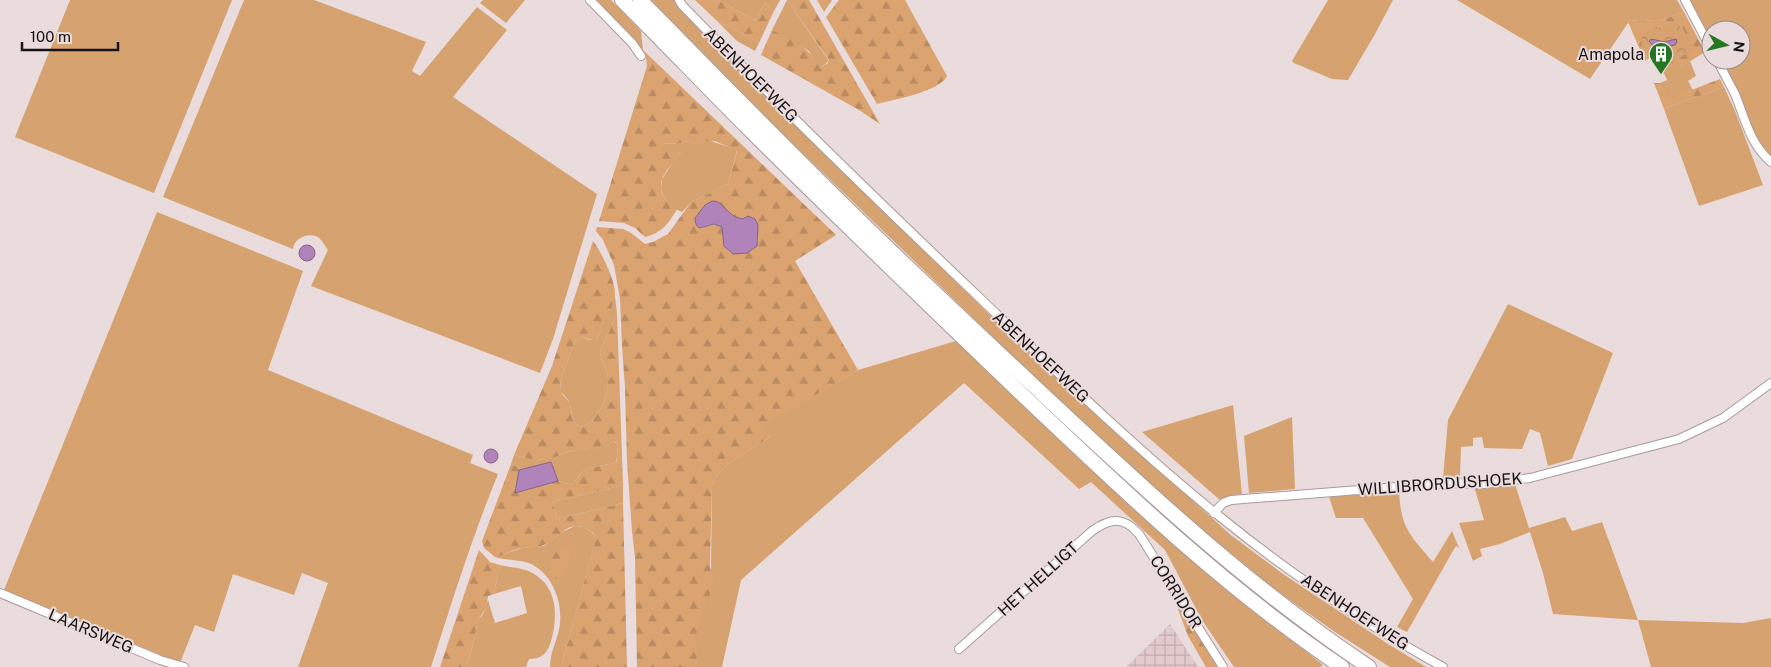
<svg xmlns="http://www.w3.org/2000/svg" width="1771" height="667" font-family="'Public Sans',sans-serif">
	<defs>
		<pattern id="industrial-grid" width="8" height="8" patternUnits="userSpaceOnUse" patternTransform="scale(1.25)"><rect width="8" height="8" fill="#e3cbcd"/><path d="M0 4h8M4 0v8" fill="none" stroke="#c2adaf"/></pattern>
		<pattern id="forest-firs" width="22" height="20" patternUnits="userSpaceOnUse" patternTransform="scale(1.25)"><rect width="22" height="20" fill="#daa370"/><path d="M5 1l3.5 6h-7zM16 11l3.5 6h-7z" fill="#ba8b60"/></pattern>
		<pattern id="park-crowns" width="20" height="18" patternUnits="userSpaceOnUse" patternTransform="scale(1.25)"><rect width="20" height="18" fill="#d6a270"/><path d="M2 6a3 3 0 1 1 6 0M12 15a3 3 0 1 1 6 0" fill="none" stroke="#b78a60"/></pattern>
	</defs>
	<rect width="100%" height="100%" fill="#eadbdc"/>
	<path fill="url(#industrial-grid)" d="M1170,624L1198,667H1126Z"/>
	<path fill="#d6a270" d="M70,0H232L154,193L15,137Z
		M244,0H314L426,42L412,71L420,76L477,7L507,30L453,97L597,194L553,339L540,373L311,286L328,250C325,246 322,240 318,237C308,232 294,238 293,249L163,197Z
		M483,0H525L506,23L480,3Z
		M593,0H611L641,31L643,50L632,43Z
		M651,0H674L690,19L878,206L1026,350L1232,536L1283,574L1388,644L1426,667H1390L1335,632L1277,591L1189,519L1086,427L937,283L787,138Z
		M718,0H780L774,11L765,3L755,20Z
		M787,0L829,61L820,68L809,51L772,30Z
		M1328,0H1393L1375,34L1348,80L1332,79L1294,63L1292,61Z
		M1457,0H1677L1684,12L1658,21L1630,20L1590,79Z
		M1688,0H1771V157L1759,146L1721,60H1741V30H1711V42Z
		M716,20L759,43L755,51L737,41Z
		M1646,31L1681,57L1675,56L1681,67L1690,61L1696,76L1688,81L1693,90L1668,100L1660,83L1667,80L1656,56L1648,59Z
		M1724,87L1735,111L1763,185L1699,206L1664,109Z
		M708,140L737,150L728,184L691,202L682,212L670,207L667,203L663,196L661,188L662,179L673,162L682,153L665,151L662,150L663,145L665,143L677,144L687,141L695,144Z
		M157,212L303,271L268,370L473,455L470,463L498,474C472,537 452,602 431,667H298L328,583L302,573L294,595L233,574L214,632L195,625L180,663L4,590Z
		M615,296L617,313L600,352C601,361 607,369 608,378C609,395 598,424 580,427L573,421L571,408L568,400L560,390L561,379L575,341L582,337L590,340L597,339Z
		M1508,304L1613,353L1572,459L1548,466L1540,433L1530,429L1522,449L1484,448L1482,437L1473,438V446L1461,447L1460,477L1443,478L1448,420Z
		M956,341L1181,550L1323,665L1320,667H1234L1202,620L1165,550L1091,482L1079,489L964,383L741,580L722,667H697L695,634L711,572L712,486C715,467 754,448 770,437L760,427L858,370Z
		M1233,405L1242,494L1230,495L1220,500L1142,432Z
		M1292,417L1295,489L1249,493L1244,436Z
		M614,442L617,444L618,457L615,463L589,468L581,473L572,485L558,481L551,462L523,469L511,464L514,455C528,459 539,461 553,458C560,456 565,452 572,451C587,448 601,450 614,442Z
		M1515,484L1529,528L1565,517L1572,531L1602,522L1638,620L1743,623L1771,618V667H1651L1638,620L1553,614L1543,573L1530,532L1500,544L1480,549L1482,556L1473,561L1459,523L1484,520L1474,486Z
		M623,485V503L557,519L553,502Z
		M1399,491C1401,529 1410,535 1433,562L1452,531L1459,548L1456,546L1454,549L1407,632L1397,627L1413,599L1363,518H1336L1329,497Z
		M575,526C583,526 593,530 596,539L561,667H550C550,653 556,643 559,630C564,607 555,577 533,565C522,559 507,561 495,557L522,548L544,546L562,532Z
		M500,565C512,568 527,568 537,576C556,589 557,613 553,633C551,641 550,649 543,655C539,658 534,659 529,659L526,667H466L473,645L478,620L483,614L488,600L495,623L527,613L521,586L494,594Z"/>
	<path fill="url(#forest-firs)" fill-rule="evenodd" d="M695,0H718L755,20L765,3L774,11L759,43L716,20Z
		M787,0H809L880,124L859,110L761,55L772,30C791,39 812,49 820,68L828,63L829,60Z
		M817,0H832L824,12Z
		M839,0H905L947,76C939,92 895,99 877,104L826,17Z
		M1684,12L1705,52L1681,67L1676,62L1675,56L1642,47L1648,59L1645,61L1628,22L1630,20L1658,21Z
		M643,50L836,235L795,261L858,370L761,427L770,437C754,448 715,467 712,486L710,566L711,572L716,577L696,634L697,667H637L635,558L632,531L627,462L625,388L622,346L620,299L614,265L603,240L596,231L597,227L623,229L631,233L645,244L653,242L668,234L691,202L728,184L737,151L715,141H705L697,145L687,141L677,144L665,143L663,145V150L683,153C675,160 666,169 662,179C658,191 665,205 677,209C669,223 662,233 645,237L635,228L624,223L599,221L647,66L646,57ZM724,208L732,217L743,219L757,232L758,242L733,254L724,246L722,227L714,224L701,229Z
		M1720,79L1724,87L1664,109L1654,83H1660L1668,99Z
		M593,241C601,251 616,282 615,295C615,304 601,329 597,339L595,341L582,337L575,341L561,379L560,387L563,395L570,403L573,421L580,427C598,424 609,395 608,378C607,369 601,361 600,352L617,313L623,485L553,502L557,519L623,503L627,667H561L594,546C596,539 596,534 589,530C568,517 559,539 544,545C537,548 529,547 521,548C512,550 504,555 495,557L484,548L482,541L511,464L523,469L519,470L515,493L558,481L572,485L581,473L589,468L615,463C620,458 617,448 616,442L603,448L570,451L551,459L533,460L514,455L552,366Z
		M564,546L569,547L572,551L566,571L559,578C539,581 551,551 564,546Z
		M479,550L490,562L500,565L494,594L488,596L486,608L478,620L473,645L466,667H440Z
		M1173,596L1219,667H1206L1188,636Z"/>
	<path fill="url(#park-crowns)" d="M1677,24L1683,29L1695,49L1681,57L1675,56L1676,62L1661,68L1656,55L1648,59L1642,47L1641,39L1646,31Z"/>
	<path fill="#b084bb" stroke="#826289" d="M1651,39L1665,42L1676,39L1677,42L1675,45L1670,46L1659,53L1649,41Z
		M712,201C724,200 726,217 743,219L748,216L755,219L758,225L757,246L747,253L733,254L724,246L722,227L714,224C704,226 696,234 695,218L705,205Z
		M299 253a8 8 0 1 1 16 0a8 8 0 1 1-16 0Z
		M484 456a7 7 0 1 1 14 0a7 7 0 1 1-14 0Z
		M551,462L558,481L515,493L519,470Z"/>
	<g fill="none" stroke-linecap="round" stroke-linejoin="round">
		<g stroke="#a89a9b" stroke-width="10">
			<path id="minor" d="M590,0L632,43L641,56
				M679,0L682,5C780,106 881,204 983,301C1061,376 1139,452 1224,520C1292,575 1366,625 1443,667
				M1685,0L1711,49
				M1717,60C1723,71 1729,83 1735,94C1745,119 1750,144 1771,162
				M1214,513L1223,503L1231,500L1448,483L1484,484L1530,478L1679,439L1723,418L1771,383
				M0,593L160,660L184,667
				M959,649L1092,531C1111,518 1123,516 1139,534L1223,667"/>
		</g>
		<g stroke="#a89a9b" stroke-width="16">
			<path id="motorway" d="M622,0C665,43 707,87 750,130C842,222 936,312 1030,402C1129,496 1228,590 1342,667
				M640,0C724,85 807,171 893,253C940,298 987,342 1034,386C1141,486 1247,586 1369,667"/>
		</g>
		<use href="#minor" stroke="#fff" stroke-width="8"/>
		<use href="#motorway" stroke="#fff" stroke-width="14"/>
	</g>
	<defs>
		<g id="building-pin" transform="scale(1.25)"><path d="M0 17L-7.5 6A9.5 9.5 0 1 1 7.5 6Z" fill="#257722" stroke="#eadbdc"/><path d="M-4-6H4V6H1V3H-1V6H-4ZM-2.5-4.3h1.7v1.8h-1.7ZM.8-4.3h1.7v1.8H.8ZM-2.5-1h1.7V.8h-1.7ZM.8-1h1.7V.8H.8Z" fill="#fff"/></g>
	</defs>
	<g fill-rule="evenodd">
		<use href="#building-pin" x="1661" y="54"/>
	</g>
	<g text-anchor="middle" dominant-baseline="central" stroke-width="4" stroke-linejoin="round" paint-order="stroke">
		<g font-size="16" fill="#171213" stroke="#eadbdc" text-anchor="end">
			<text x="1644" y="54">Amapola</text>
		</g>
		<g font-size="16" fill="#171213" stroke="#eadbdc">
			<text transform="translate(751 75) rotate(45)">ABENHOEFWEG</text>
			<text transform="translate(1041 357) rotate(43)">ABENHOEFWEG</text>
			<text transform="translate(1440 484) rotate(-4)">WILLIBRORDUSHOEK</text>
			<text transform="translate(1038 579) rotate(-42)">HET HELLIGT</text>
			<text transform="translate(1176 592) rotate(58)">CORRIDOR</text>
			<text transform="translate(1355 612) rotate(33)">ABENHOEFWEG</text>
			<text transform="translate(91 631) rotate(23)">LAARSWEG</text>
		</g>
	</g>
	<g transform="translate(1726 45) rotate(98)"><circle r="24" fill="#eadbdc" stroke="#968b8c"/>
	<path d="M0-4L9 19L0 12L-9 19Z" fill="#257722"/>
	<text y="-8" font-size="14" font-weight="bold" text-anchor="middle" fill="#171213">N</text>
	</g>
	<path d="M22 42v8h96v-8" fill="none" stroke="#171213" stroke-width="2.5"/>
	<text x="30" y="42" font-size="15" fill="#171213" stroke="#eadbdc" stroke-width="4" paint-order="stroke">100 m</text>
</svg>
